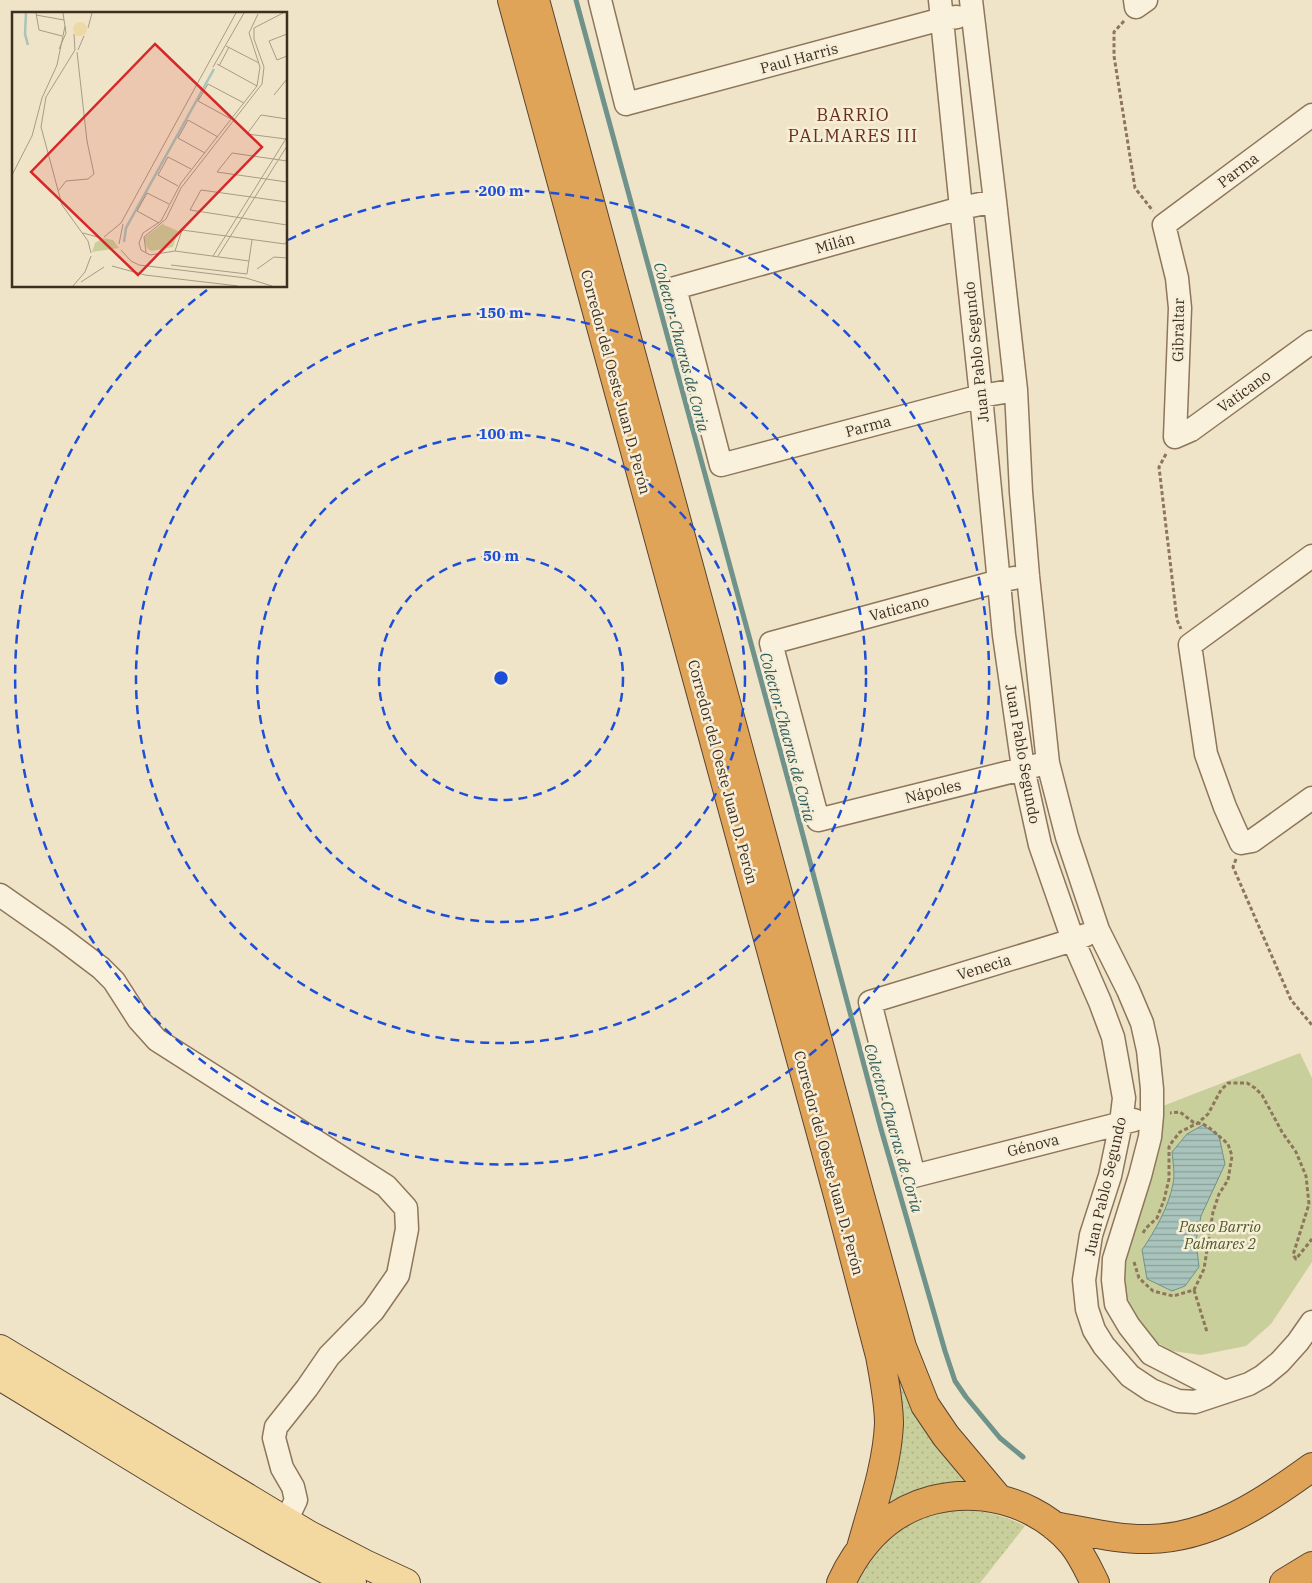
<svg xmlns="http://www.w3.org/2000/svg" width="1312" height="1583" font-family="'IBM Plex Serif',serif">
	<defs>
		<pattern id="grass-dots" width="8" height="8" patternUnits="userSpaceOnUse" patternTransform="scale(1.25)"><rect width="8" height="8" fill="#c9cf9b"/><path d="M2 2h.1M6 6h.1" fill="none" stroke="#aeb285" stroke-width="1.8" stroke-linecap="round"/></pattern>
		<pattern id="water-rules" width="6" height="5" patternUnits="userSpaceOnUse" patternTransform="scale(1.25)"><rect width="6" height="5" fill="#a9c4bc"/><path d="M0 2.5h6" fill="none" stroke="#8ba098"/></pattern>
	</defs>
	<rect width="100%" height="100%" fill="#f0e4c8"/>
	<path fill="url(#grass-dots)" d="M886,1348L976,1483L930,1487L908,1493L880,1507Z
		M956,1510C981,1510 1002,1514 1025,1526L980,1583H853L881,1543L915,1520L935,1513Z"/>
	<path fill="#c9cf9b" d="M1300,1053L1312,1078V1262L1271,1324L1246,1346L1201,1355L1172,1351L1144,1335L1123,1306V1231L1155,1109Z"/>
	<path fill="url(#water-rules)" stroke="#6f938a" d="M1203,1125L1219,1136L1225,1164L1201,1216L1196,1241L1199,1267L1185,1286L1172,1291L1147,1279L1142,1250C1156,1229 1168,1208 1173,1184C1175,1175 1173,1162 1172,1152L1187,1134Z"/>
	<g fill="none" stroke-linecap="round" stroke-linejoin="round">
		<path stroke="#6f938a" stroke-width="5" d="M576,0L793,798L881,1129L945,1351L955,1381L966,1397L1000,1438L1023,1457"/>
		<g stroke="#8d765c" stroke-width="25">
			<path id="minor" d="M600,0L626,104L942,19L957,17
				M940,0L961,208L981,396L1004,635L1023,768L1040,845L1073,940L1100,1002L1113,1037L1124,1098L1121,1123L1110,1176L1091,1235L1084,1280L1087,1309L1094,1330L1104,1346L1130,1376L1151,1390L1178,1401L1195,1402L1249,1384L1263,1376L1280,1362L1298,1342L1312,1322
				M971,0L995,201L1016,390L1021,492L1028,576L1048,763L1067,837L1098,930L1128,990L1142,1023L1148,1050L1152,1089V1115L1150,1137L1140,1176L1114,1259L1113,1280L1116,1304L1129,1326L1151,1354L1225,1392
				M1135,0L1136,7L1146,0
				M1312,115L1164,225L1177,278L1180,308L1175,437L1191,430L1312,342
				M995,201L961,208L675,288L721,465L981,396L1016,390
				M1312,556L1190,645L1206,754L1225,807L1241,843L1252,841L1312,798
				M1014,578L999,581L771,643L818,820L1038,765
				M0,895L60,937L101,968L114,981L139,1020L157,1040L386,1186L406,1208L407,1229L398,1275L373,1311L329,1356L307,1388L276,1427L274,1438L282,1468L293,1487L296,1500L286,1521
				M1086,935L1073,940L870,1002L914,1176L1134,1120"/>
		</g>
		<g stroke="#5b4430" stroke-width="30">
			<path id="major" d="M0,1349L309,1535L365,1564L406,1583
				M0,1376C116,1446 231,1521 352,1583"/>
		</g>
		<g stroke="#5b4430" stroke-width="30">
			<path id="highway" d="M512,0L839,1199L880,1356C884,1378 889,1402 889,1424C887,1466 872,1508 861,1548
				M535,0L859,1192L902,1347L925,1405L946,1436L998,1498
				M1054,1526C1085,1531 1118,1540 1149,1539C1211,1538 1264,1502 1312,1467
				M841,1583C852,1559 866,1539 886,1523C942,1479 1027,1490 1072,1543C1082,1555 1088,1569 1095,1583
				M1284,1583L1312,1566"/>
		</g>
		<path stroke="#8d765c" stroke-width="3" stroke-dasharray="4 2.5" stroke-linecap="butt" d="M1124,21L1114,32V56L1135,188L1153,211
			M1166,454L1159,467L1177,620L1181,629
			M1236,859L1233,867L1291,1000L1312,1025
			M1143,1233L1146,1228L1157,1218L1164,1200L1169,1179V1147L1172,1142L1180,1132L1198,1123L1208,1114L1221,1090L1228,1083H1247L1255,1088L1262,1095L1282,1132L1296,1152L1306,1176L1309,1204L1293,1255L1296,1259L1312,1239
			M1134,1262L1139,1278L1153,1291L1173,1296L1194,1290L1204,1269L1213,1212L1219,1194L1228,1180L1232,1156L1228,1144L1211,1129L1203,1124L1193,1122L1180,1112L1170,1113
			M1194,1290L1207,1332"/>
		<use href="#minor" stroke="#faf1dc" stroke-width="22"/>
		<use href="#major" stroke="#f3d9a0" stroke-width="28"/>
		<use href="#highway" stroke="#e0a458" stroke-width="28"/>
	</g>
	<g fill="none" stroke="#1d4ed8" stroke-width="2.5" stroke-dasharray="9 6">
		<circle cx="501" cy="678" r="122"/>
		<circle cx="501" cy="678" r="244"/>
		<circle cx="501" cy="678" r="365"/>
		<path d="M288 240A487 487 0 1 1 211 287"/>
	</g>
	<g text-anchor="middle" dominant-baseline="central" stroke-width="5" stroke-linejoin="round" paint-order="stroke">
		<g font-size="15" fill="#3d2e20" stroke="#f7eed8">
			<text transform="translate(799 58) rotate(-15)">Paul Harris</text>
			<text transform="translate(1238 170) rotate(-37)">Parma</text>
			<text transform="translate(835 243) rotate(-16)">Milán</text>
			<text transform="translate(1178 330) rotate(-89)">Gibraltar</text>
			<text transform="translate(976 352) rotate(-96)">Juan Pablo Segundo</text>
			<text transform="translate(616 382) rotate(75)">Corredor del Oeste Juan D. Perón</text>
			<text transform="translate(1244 391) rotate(-36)">Vaticano</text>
			<text transform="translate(868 426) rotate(-15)">Parma</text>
			<text transform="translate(899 608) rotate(-15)">Vaticano</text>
			<text transform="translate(1023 754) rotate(80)">Juan Pablo Segundo</text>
			<text transform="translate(723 772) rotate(75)">Corredor del Oeste Juan D. Perón</text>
			<text transform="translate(933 791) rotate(-14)">Nápoles</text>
			<text transform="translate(984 967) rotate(-17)">Venecia</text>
			<text transform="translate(1033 1145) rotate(-14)">Génova</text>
			<text transform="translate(829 1163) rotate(75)">Corredor del Oeste Juan D. Perón</text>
			<text transform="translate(1105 1186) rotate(-77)">Juan Pablo Segundo</text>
		</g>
		<g font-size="15" font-style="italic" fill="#4d5a26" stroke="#f7eed8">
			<text x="1220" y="1226">Paseo Barrio<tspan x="1220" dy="17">Palmares 2</tspan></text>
		</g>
		<g font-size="16" font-style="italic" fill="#2f5d5a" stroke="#f7eed8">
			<text transform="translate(682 347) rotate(75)">Colector Chacras de Coria</text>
			<text transform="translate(788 737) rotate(75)">Colector Chacras de Coria</text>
			<text transform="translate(894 1128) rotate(74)">Colector Chacras de Coria</text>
		</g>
		<g font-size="18" letter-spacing="1" fill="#6b2e1e" stroke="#f7eed8">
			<text x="853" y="114">BARRIO<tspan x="853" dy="21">PALMARES III</tspan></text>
		</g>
	</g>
	<g transform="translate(12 12)">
		<rect width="275" height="275" fill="#f0e4c8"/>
		<path d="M91,226L101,228L107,236L80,240L83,231Z" fill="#c9cf9b"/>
		<path d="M61 17a7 7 0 1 1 14 0a7 7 0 1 1-14 0Z" fill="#ecd9a5"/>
		<path d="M150,212L166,219L161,235L139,239L135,236L132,226Z" fill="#c9cf9b"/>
		<path fill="none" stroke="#a9c4bc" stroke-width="2.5" d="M14,1L13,22L16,33M112,230L114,216L202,57"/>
		<path fill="none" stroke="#a89b85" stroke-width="1" d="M24,1L27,18L50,24M24,3L52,8M76,16L80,1M242,16L271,1M62,22L63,38L34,85L29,115L50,193L76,229L79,241M275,22L257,29L265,48L275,44M214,34L247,51M47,37L54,21L51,1M66,38L72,24M205,52L245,74M207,54L217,35M201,55L232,1M262,83L275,67M219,107L186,89L196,72L232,91M274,127L235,122L249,103L275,107M193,141L166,126L176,108L206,125M205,160L220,141L275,149M205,160L275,170M0,163L20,124L30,86L45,53L53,14M166,174L146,163L156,145L179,157M47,178L54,169L76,167L82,162L75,129L65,40M275,190L189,178L178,198L275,213M147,211L125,199L135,181L157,192M71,221L89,226M92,225L109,211L224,1M107,232L111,212M109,238L119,249L127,253L234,266L260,274M163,239L170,218L273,232L275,229M134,240L132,225L154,207L169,176L250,72L252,55L242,27V16M201,244L275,125M206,244L275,134M237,249L163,239L138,243L129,238L127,231L131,221L149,209L169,171L245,74L248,55L237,21L246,2M159,253L235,262L240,228M100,254L133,263L226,274M245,257L262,245L275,246M69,270L92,255M61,274L73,260L79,244"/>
		<path fill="#d62828" fill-opacity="0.15" stroke="#d62828" stroke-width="2.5" d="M143,32L250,135L126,263L19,160Z"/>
		<rect width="275" height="275" fill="none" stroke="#3d2e20" stroke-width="2.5"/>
	</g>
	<circle cx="501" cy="678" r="8" fill="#1d4ed8" stroke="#f7eed8" stroke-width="2.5"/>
	<g font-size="15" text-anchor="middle" font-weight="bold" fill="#1d4ed8" stroke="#f7eed8" stroke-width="5" stroke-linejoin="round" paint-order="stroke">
		<text x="501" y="196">200 m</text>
		<text x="501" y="318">150 m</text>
		<text x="501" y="439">100 m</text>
		<text x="501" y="561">50 m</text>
	</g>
</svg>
